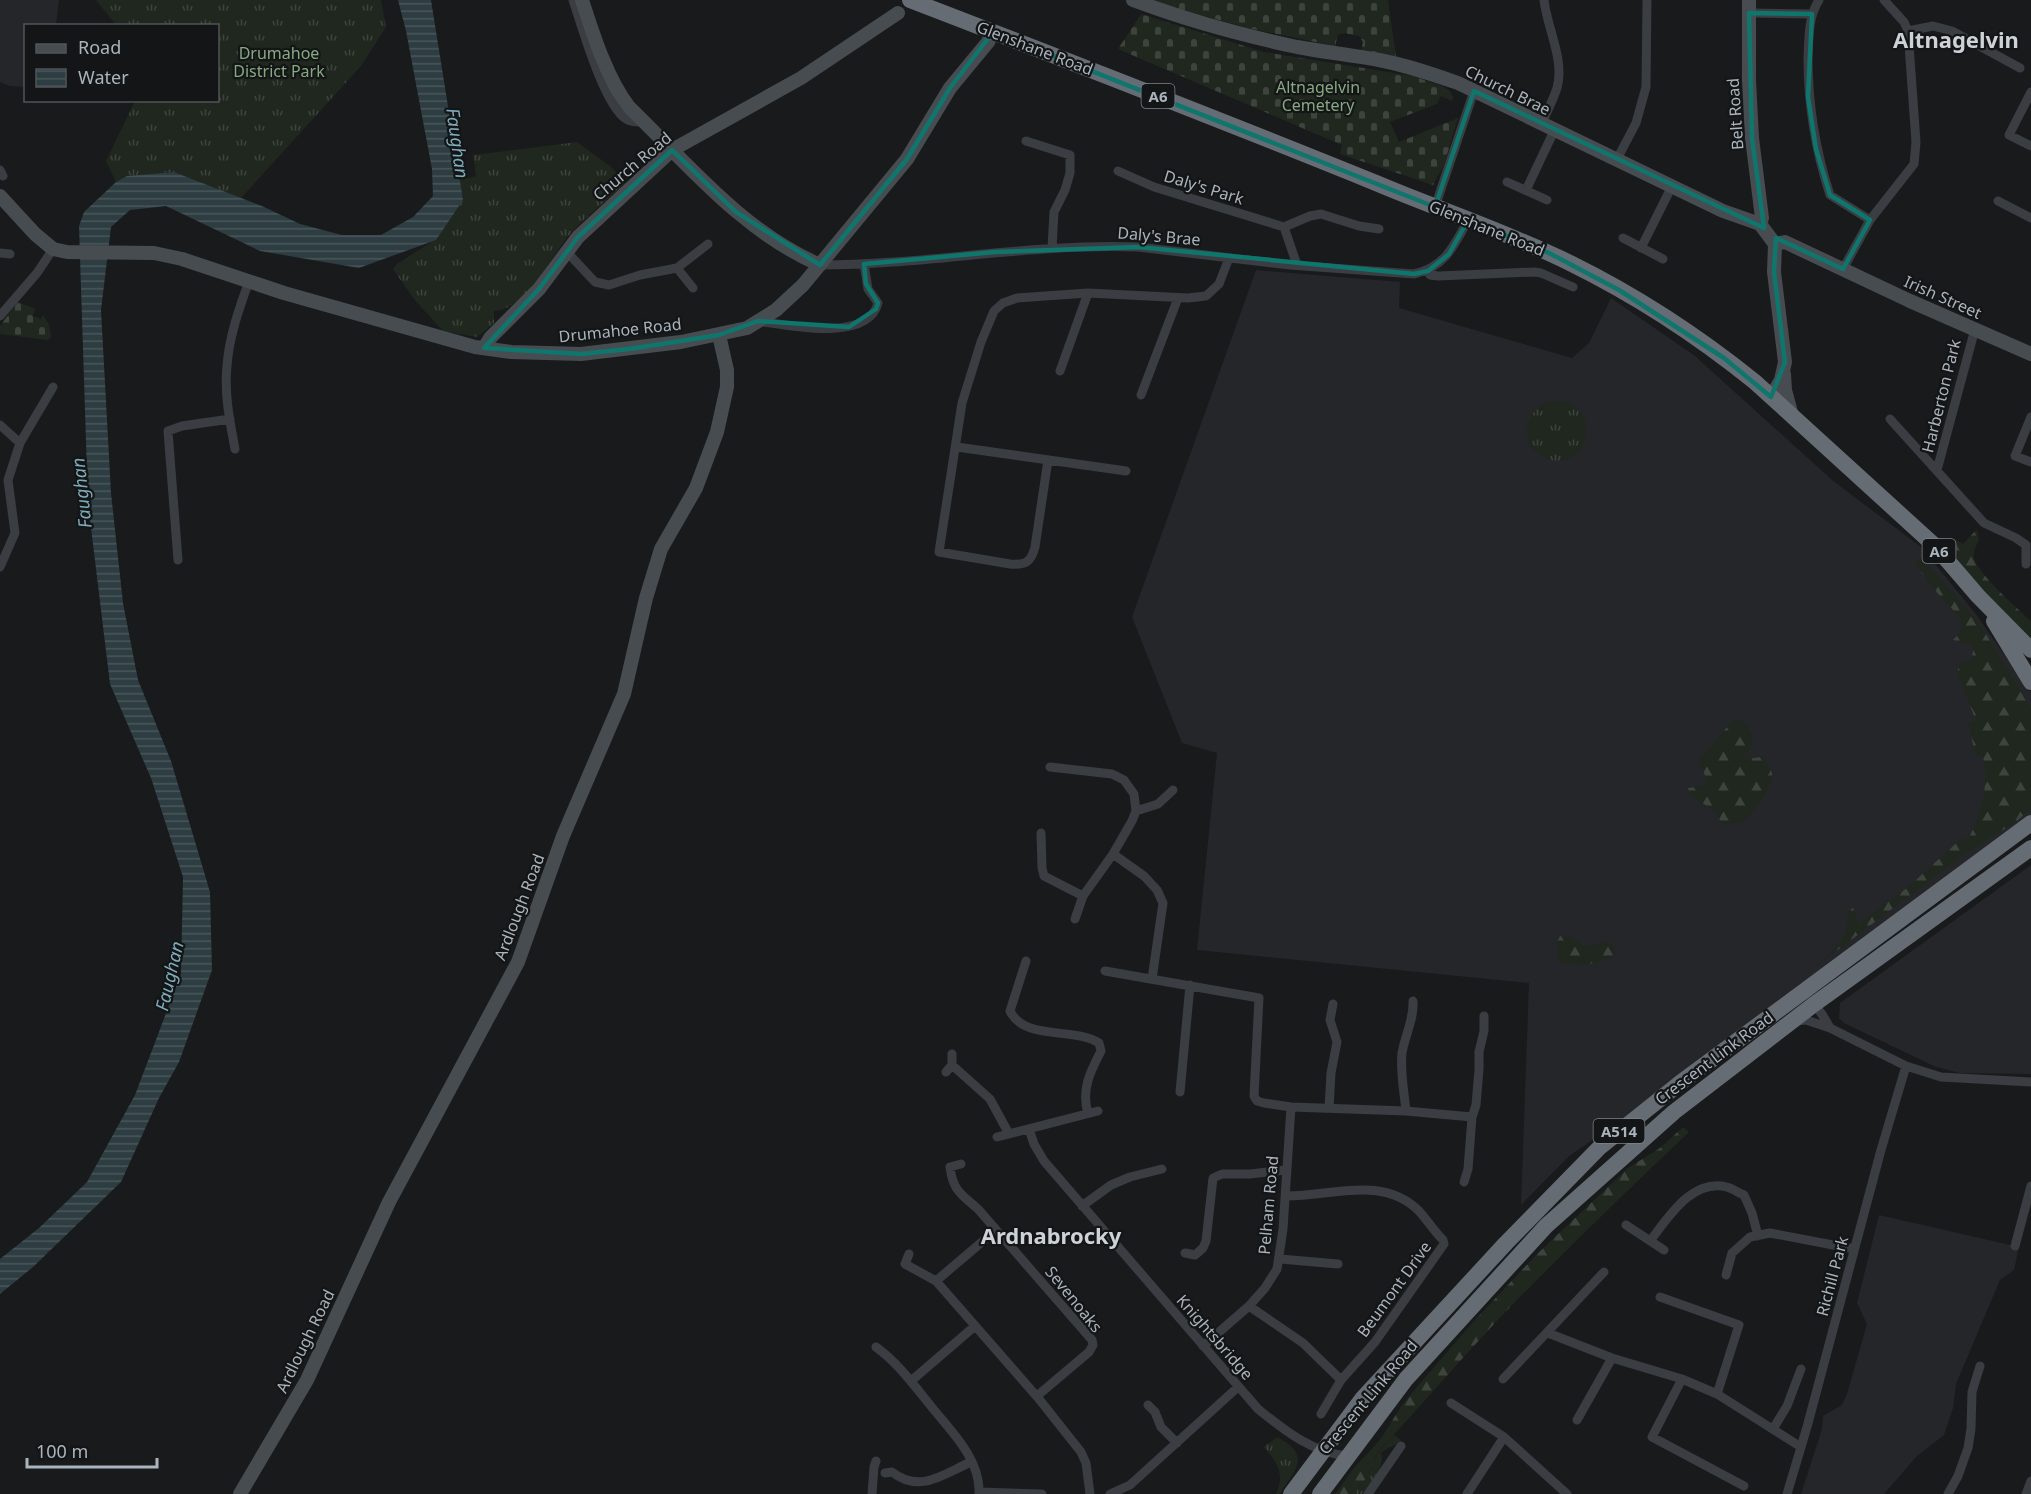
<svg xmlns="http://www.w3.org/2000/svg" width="2031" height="1494" font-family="'Noto Sans',sans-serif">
	<defs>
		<pattern id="grass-tufts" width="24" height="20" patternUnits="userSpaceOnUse" patternTransform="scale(1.5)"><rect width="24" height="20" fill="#1f271e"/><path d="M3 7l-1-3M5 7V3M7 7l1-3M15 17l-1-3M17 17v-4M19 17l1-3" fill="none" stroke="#3d443d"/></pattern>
		<pattern id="forest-firs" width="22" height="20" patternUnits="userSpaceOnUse" patternTransform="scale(1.5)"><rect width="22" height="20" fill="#1f271e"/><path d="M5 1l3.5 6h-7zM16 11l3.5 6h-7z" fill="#3d443d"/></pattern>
		<pattern id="cemetery-stones" width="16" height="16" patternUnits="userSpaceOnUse" patternTransform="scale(1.5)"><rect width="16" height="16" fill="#1f271e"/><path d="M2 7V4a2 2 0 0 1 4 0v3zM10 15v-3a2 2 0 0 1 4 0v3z" fill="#3d443d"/></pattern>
		<pattern id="water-rules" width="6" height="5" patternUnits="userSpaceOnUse" patternTransform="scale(1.5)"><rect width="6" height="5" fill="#2d3d41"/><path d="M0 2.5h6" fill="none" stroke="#49575a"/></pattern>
	</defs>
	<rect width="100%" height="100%" fill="#191a1c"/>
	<path fill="#252629" d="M0,0H59L56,25L26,26L25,87L10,86L0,82Z
		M1256,270L1400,282L1399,308L1572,358L1589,343L1611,298L1695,356L1832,480L1921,547L1975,613L2031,693V822L1607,1130L1569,1156L1521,1205L1529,983L1197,950L1217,753L1182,743L1132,617Z
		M2031,865V1074L1960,1073L1936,1067L1844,1023L1839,1018L1840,1003Z
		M1879,1215L2019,1247L2014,1270L2000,1280L1956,1384L1953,1408L1944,1435L1917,1456L1884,1494H1801L1822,1429L1823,1416L1842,1405L1847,1394L1867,1324L1857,1303Z"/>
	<path fill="url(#grass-tufts)" d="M96,0H381L386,27L361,66L241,198L174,172L127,176L116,182L106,161L135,101L218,100V26L116,25Z
		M577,142L610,166L626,183C608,199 590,213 574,230C552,252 528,309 494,311V323L477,337L443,331L413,298L393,269L397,264L436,239L463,200L459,180L476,176L473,155Z
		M1527 431a30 30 0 1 1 60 0a30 30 0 1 1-60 0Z
		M1394,1435L1401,1440C1395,1447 1387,1447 1381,1453C1386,1467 1370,1483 1362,1494H1354L1369,1474L1377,1454Z
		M1277,1437C1312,1455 1296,1470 1279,1494H1276C1286,1475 1276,1461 1264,1447Z"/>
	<path fill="url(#forest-firs)" d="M1977,529L1979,540C1976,546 1973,551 1974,558C1977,573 2018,609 2031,621V640L1970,578L1949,546L1954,539L1963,544Z
		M1922,557L1979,623L2031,707V809L2014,823L1965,854L1811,970C1829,953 1851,940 1847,912L1853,908L1859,924L1907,888L1962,838L1968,840C1982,812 1989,787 1983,756H1975L1969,723L1976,721L1958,674V663L1971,661L1974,646L1953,640L1959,634L1962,625L1957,614L1939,595L1915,564Z
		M1739,719C1753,729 1757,742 1746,755L1747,759L1762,757C1766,762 1771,767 1772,774C1773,786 1753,817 1741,822C1735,824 1727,823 1722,823C1719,819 1717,813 1713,810C1704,802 1690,800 1688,788L1704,786L1707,779L1698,762L1732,721Z
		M1560,936L1572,938L1585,947L1608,941L1615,948V953C1600,966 1577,967 1559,962L1557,942Z
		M1683,1127L1689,1132C1630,1188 1572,1244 1516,1301C1468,1350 1424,1403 1377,1453L1369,1474L1354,1494H1335L1353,1469L1380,1440L1402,1405L1422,1381L1475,1320L1536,1255L1628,1168L1660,1148Z"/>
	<path fill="url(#cemetery-stones)" d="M1146,0H1388L1396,57L1361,50L1363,42L1359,36L1344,33L1338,35L1335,46L1248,28Z
		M1141,14L1264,52L1413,76L1444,87L1450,91L1453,97L1452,101L1441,96L1437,104L1390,122L1399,142L1458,118L1444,165L1433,185L1340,154L1342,145L1118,49Z
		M18,302L35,309L33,316L41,319L43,315L49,325L51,337L48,340L0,334V326Z"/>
	<path fill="url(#water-rules)" d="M398,0H431L463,200L436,240L359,268L260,251L166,206L130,210L111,227L101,310L111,493L123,603L138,680L171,761L210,892L212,970L179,1062L159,1098L121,1182L33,1267L0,1294V1259L39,1228L87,1182L135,1095L181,974L183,877L151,778L110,684L88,503L79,226L84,212L116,182L127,176L174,172L262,206L300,224L342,235H381L413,217L433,196L432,169L406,31Z"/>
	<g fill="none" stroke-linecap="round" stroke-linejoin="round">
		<path stroke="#3a3d41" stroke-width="9" d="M573,0C582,27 604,105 626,119C632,123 638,122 644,122
			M1819,0C1808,17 1809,38 1808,58C1808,107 1815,149 1830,195L1870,220
			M1749,13L1812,14
			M1908,31L1933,26L1952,31L2020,68
			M2031,92L2009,135L2031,146
			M1542,123C1547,112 1553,100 1557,88C1565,60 1547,28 1544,0
			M1026,141L1070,155V173L1065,190L1054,212L1052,248
			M1616,161L1636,123L1646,87L1647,0
			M0,170L3,176
			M1118,171L1154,187L1284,227L1297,265
			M1507,182L1547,200
			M1526,190L1554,131
			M1998,201L2031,218
			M1435,207L1474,91
			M1284,227L1310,216L1321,214L1359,226L1379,229
			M1623,238L1663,259
			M1641,248L1672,186
			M567,252L595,282L609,285L640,275L677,268L708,244
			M0,253L10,254
			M820,265C926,265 1032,243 1138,247L1290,265L1414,274C1445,267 1454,246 1468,220
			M677,268L693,288
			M1843,269L1870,220L1914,164L1916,142L1908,31L1904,22L1884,0
			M1428,271L1430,275L1438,276L1534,272L1541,273L1573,287
			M0,316L37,273L53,249
			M758,321C787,325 868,343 878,303L868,289L864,264
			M1060,371L1088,293
			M1141,395L1178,298
			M2031,417L2015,456L2031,462
			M1890,419L1984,523L2016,538L2026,545
			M0,425L20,443
			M957,447L1126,471
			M235,449C230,422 224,394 227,366C229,337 239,309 249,281
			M1048,460L1035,547C1031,563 1025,565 1010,564L939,552L962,403L981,342L994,311L1003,303L1017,298L1088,293L1188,298L1206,296L1219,284L1229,258
			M1937,470L1975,329
			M2026,545V564
			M178,560L168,431L182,426L230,419
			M0,567L15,533L8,480L20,443L53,387
			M1050,767L1112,774L1124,780L1134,794L1136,811L1132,821L1113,854L1083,896L1075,919
			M1136,811L1158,804L1173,790
			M1041,833L1042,868L1044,876L1083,896
			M1113,854L1144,876L1157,890L1163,903L1152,979
			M1026,961L1010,1011C1024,1041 1075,1027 1099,1043L1101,1051C1090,1072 1081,1090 1088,1113
			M1105,971L1259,998L1254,1096L1257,1101L1264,1103L1291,1107L1406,1111L1472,1117
			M1810,1003C1819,1007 1825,1019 1830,1028
			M1796,1021L1806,1020L1830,1028L1906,1066L1941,1077L2031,1082
			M952,1065L990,1099L1009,1134
			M946,1072L952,1065V1054
			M1180,1092L1190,985
			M1329,1108L1331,1073L1337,1042L1330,1020L1333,1004
			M1406,1111C1404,1091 1400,1072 1402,1053C1405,1035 1414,1020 1413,1001
			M1029,1129L1034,1144L1044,1161L1258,1409C1285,1431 1313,1453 1348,1456
			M997,1137L1098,1111
			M961,1164L950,1167C953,1191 961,1194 978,1209L1092,1340L1093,1345L1089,1352L1037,1396
			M1464,1182L1468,1169L1472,1117L1476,1105L1479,1069V1052L1484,1031V1016
			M1285,1196C1329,1197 1382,1174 1419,1211C1427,1220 1434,1231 1443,1240L1444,1244L1375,1342L1341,1380L1321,1414
			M1082,1206L1111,1185L1130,1177L1162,1169
			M1626,1225L1664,1250
			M1650,1241C1668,1218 1692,1178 1727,1187C1733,1189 1739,1193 1744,1195L1752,1213L1758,1236
			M2015,1246L2031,1186
			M1185,1253L1195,1255L1203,1248L1206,1241L1213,1178L1222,1174H1250L1286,1170
			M909,1254L905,1264L936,1281L1039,1399L1081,1452L1086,1463L1090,1494
			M1280,1259L1338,1264
			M1726,1275L1732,1253L1750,1237L1770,1233L1854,1249
			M936,1281L996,1230
			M1660,1297L1739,1325L1717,1394
			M1249,1306L1303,1343L1341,1380
			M1548,1333L1612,1358L1682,1379L1717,1394L1801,1447
			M1203,1346L1249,1306L1265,1288L1277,1269L1283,1229L1291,1107
			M876,1347C898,1363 913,1384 930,1405C950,1430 981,1459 979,1494
			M1503,1379L1604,1272
			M1682,1379L1652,1437L1744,1486
			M911,1381L975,1326
			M1451,1403L1504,1437L1567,1494
			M1148,1405L1155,1412L1161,1427L1177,1443
			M1577,1420L1612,1358
			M1773,1429L1787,1406L1801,1369
			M885,1473L892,1472C920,1494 943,1474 971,1462
			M980,1492L1042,1494
			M872,1494L874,1467L876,1461
			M1110,1494L1130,1485L1238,1387
			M1368,1494L1401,1446
			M1467,1494L1504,1437
			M1787,1494L1807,1427L1881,1150L1906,1066
			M1948,1494L1958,1476L1968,1448L1971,1429L1972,1392L1980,1366
			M2026,1494L2031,1481"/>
		<path stroke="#474c51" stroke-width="14" d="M582,0C593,34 607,79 629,107C688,164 742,231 820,265
			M1133,0C1186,20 1241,35 1297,47C1324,52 1352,55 1379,60C1406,65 1432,74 1458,83L1723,211L1760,224L1775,244
			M1749,0V80L1752,138L1762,218L1760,224
			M0,196L35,234L53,249L67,252L154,253L182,259L284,293L475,347L511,352L581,354L681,342L747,328L776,310L803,285L907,159L950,88L988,42L993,32
			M1775,244L1785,242L1910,301L2031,354
			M484,348L490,338L539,289L578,237L672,150L801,78L898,13
			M1784,374L1785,390L1792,416
			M1771,397L1781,380L1785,362L1774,272L1775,244
			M240,1494L307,1380L389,1202L518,962L563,836L624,694L646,598L661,549L696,488L717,432L727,387V370L719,335"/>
		<path stroke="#656c73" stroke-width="16" d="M910,0C1066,60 1221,120 1376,183C1440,210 1507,232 1570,263C1635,295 1698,336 1755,382L1935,546L1978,596L2031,650
			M1994,621L2031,682
			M1291,1494L1362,1399L1506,1243L1600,1147L1680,1083L2031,823
			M1320,1494L1406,1379L1546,1226L1674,1112L1813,1005L2031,848"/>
	</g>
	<path fill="none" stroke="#0f766e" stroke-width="4.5" stroke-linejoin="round" d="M1749,13L1812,14L1808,97L1816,149L1830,195L1870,220L1843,269L1776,238L1774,272L1785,362L1771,397L1724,358L1619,290L1549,253L1468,220L1449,254L1428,271L1414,274L1138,247L995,252L864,264L866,284L878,303L876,309L849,327L758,321L719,335L629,349L581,354L484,348L539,289L578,237L672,150L736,212L820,265L907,159L950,88L993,32L1435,207L1474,91L1764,228L1752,138Z"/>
	<g text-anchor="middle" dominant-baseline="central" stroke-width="4.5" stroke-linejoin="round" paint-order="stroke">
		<g fill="#141517" stroke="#7d848a" stroke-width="1.5">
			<rect x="1141.5" y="84" width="33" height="24" rx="4.5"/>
			<rect x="1922.5" y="539" width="33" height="24" rx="4.5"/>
			<rect x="1593.5" y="1119" width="51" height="24" rx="4.5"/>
		</g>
		<g font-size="15" font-weight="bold" fill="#aab4bc">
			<text x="1158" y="96">A6</text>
			<text x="1939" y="551">A6</text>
			<text x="1619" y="1131">A514</text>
		</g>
		<g font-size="16" fill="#aab4bc" stroke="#141517">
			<text transform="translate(1035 48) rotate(21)">Glenshane Road</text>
			<text transform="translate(1508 90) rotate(26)">Church Brae</text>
			<text transform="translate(1735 114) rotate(-94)">Belt Road</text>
			<text transform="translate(632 166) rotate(-40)">Church Road</text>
			<text transform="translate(1204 187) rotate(17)">Daly's Park</text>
			<text transform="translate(1487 228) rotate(22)">Glenshane Road</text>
			<text transform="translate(1159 236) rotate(5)">Daly's Brae</text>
			<text transform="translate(1943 297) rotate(24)">Irish Street</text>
			<text transform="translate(620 330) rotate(-6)">Drumahoe Road</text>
			<text transform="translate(1941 396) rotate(-76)">Harberton Park</text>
			<text transform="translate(519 907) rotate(-69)">Ardlough Road</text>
			<text transform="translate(1714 1058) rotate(-37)">Crescent Link Road</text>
			<text transform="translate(1268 1205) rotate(-85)">Pelham Road</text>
			<text transform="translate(1832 1276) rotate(-75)">Richill Park</text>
			<text transform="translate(1394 1289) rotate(-54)">Beumont Drive</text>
			<text transform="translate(1074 1299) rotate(51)">Sevenoaks</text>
			<text transform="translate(1215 1337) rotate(49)">Knightsbridge</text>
			<text transform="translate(305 1341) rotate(-64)">Ardlough Road</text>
			<text transform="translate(1368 1397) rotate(-50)">Crescent Link Road</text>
		</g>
		<g font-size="16" fill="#87a980" stroke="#141517">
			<text x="279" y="53">Drumahoe<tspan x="279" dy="18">District Park</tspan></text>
			<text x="1318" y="87">Altnagelvin<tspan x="1318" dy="18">Cemetery</tspan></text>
		</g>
		<g font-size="18" font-style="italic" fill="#7facba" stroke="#141517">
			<text transform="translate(458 143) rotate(82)">Faughan</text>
			<text transform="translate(81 493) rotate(-96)">Faughan</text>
			<text transform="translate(169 976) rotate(-77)">Faughan</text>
		</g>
		<g font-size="22" font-weight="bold" fill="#ccd2d8" stroke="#141517">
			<text x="1956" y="39">Altnagelvin</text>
			<text x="1051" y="1235">Ardnabrocky</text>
		</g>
	</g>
	<rect x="24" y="24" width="195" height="78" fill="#141517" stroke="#505559" stroke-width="1.5"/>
	<rect x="36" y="44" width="30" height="9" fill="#474c51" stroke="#505559" stroke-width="1.5"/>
	<text x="78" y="54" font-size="18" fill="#aab4bc">Road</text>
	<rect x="36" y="69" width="30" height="18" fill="url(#water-rules)" stroke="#505559" stroke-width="1.5"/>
	<text x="78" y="84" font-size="18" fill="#aab4bc">Water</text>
	<path d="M27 1458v9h130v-9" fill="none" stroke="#aab4bc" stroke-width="3"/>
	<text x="36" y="1458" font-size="18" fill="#aab4bc" stroke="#141517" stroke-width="4.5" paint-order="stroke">100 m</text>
</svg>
